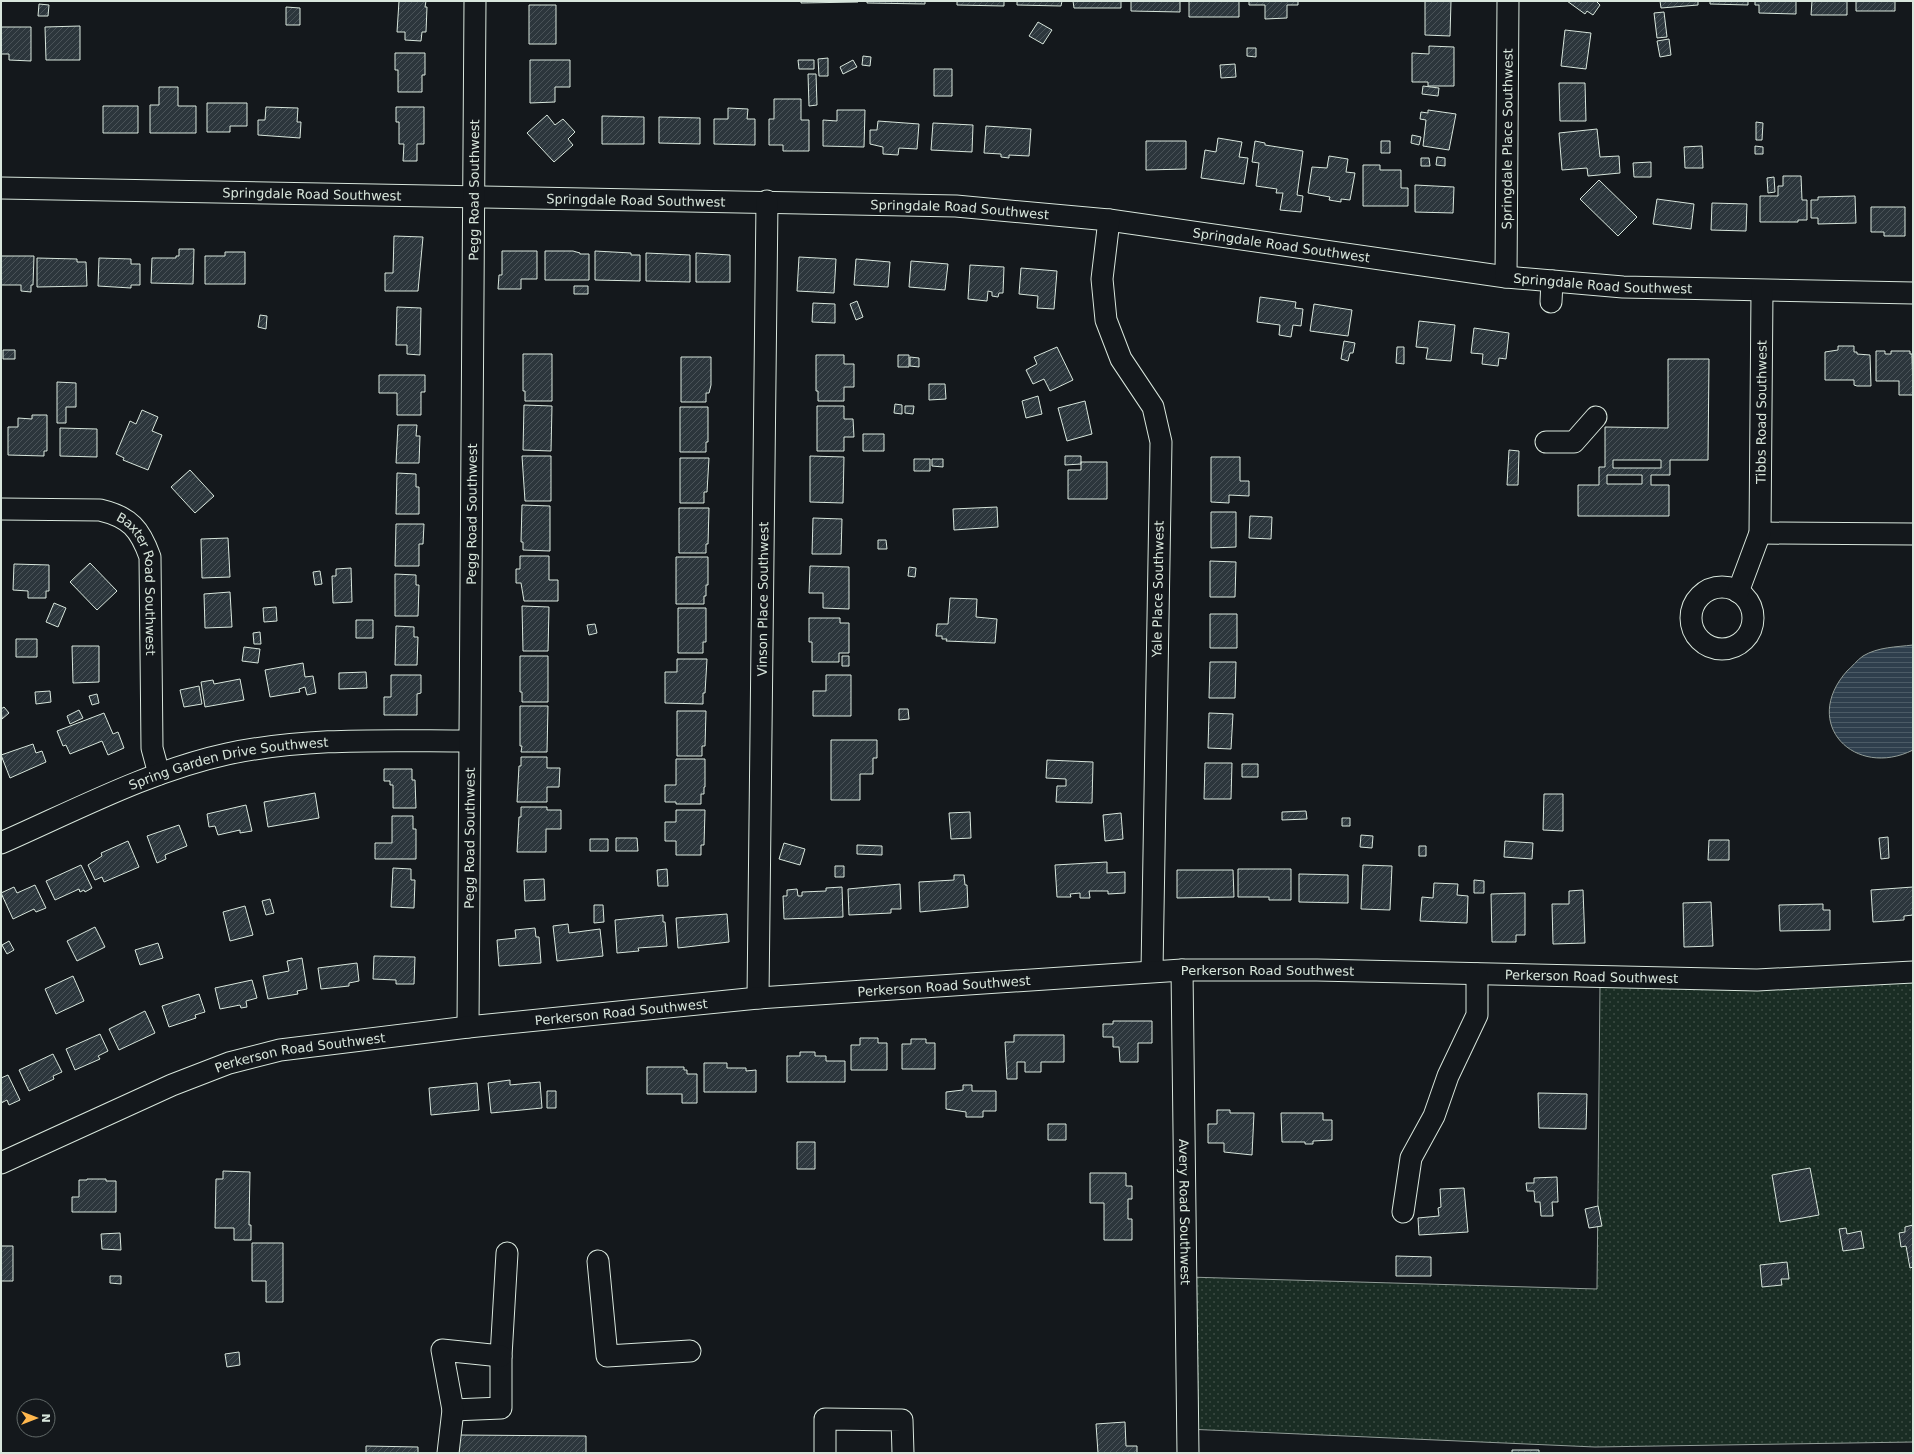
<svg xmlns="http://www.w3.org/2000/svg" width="1914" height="1454" font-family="'DejaVu Sans',sans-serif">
	<defs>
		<pattern id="grass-dots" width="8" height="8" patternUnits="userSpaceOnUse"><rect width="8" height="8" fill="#1a2d24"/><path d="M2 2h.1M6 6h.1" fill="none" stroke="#3b4b43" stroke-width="1.8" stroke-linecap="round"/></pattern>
		<pattern id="water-rules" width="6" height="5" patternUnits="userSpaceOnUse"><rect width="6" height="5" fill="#2f3f4d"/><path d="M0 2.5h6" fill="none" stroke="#4c5b66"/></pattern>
		<pattern id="building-hatch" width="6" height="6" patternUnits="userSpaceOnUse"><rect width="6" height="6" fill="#2c363c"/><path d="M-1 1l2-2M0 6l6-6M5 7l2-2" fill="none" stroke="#4a5358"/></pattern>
	</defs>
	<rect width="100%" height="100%" fill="#14181c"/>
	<path fill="url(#grass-dots)" stroke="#939e99" d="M1913,970V1442L1595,1447L1186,1429L1188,1277L1597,1289L1600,984Z"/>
	<path fill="url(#water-rules)" stroke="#939e99" d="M1913,645V750C1855,779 1800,724 1847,671C1852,667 1857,660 1863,656C1878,647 1896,647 1913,645Z"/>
	<path fill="url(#building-hatch)" stroke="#d8e6dc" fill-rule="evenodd" d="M399,1H426L425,7H427L426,32H422L421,41L405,40V32H397Z
		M801,1H858V2L801,3Z
		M867,1H925V4L867,3Z
		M957,1H1004V6L957,5Z
		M1017,1H1062L1061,6L1017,5Z
		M1073,1H1121V8H1074Z
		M1131,1H1180V12L1131,11Z
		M1189,1H1239V17H1189Z
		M1249,1H1298V5H1287V18L1265,19V5H1249Z
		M1425,1H1451L1450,36L1425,35Z
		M1567,1H1596L1600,5L1593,15L1587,11L1585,14Z
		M1660,1H1698V5L1661,8Z
		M1710,1H1748V5L1710,4Z
		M1755,1H1796V14L1759,13V5H1755Z
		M1812,1H1847V15H1811Z
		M1856,1H1895V11H1856Z
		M39,4L49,5L48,16H38Z
		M529,5H556V44H529Z
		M286,7L300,8V25H286Z
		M1664,12L1667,37L1657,38L1654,13Z
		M1038,22L1052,30L1043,44L1029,36Z
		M80,26V60H46L45,27Z
		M1,27H31V61L9,60V54H1Z
		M1565,30L1591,33L1586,69L1561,66Z
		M1669,39L1671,55L1660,57L1657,41Z
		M1429,46L1454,47V86H1428V82H1412V53L1429,54Z
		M1247,48H1256V57L1247,56Z
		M395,53H425V75H422V92H398V70H395Z
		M863,56L871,57L870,66L862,65Z
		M828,58V76H819L818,59Z
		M530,60H570V87H555V102L530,103Z
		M798,60H814V69H799Z
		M853,60L857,67L843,74L840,67Z
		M1235,64L1236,77L1221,78L1220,65Z
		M934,69H952V96H934Z
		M808,74H816L817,105L809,106Z
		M1559,83H1585L1586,121H1560Z
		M1423,86L1439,88L1438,96L1422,94Z
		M159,87H178V106H196V133H150V105H159Z
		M774,99H801V120H809V151H783V145H769V119H774Z
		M207,103H247V126H230V132H207Z
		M103,106H138V133H103Z
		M266,107L298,108L297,122H301L300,138L258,135V120H265Z
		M396,107H424V144H417V161H403L404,144H399V122H396Z
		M728,108L748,109L747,119H755V145L714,144V119H728Z
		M837,110H865L864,147L823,146V120L837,121Z
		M1428,110L1456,114L1449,150L1423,146L1426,120L1420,119L1421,112L1428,113Z
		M547,115L555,125L563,119L575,132L568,139L573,145L554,162L527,133Z
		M602,116L644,117V144H602Z
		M659,117L700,118V144L659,143Z
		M878,121L919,124L917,149L899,148L898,155L883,154V147L870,144V130H877Z
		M1756,122L1763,123L1762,140H1756Z
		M933,123L973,125L972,152L931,150Z
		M986,126L1031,129L1029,156L1009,155V158L1001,157V154L984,153Z
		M1597,129L1600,157L1619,156L1620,173L1588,176L1587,168L1562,170L1559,133Z
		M1412,135L1421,137L1419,145L1411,143Z
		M1218,138L1242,142L1239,157L1248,158L1244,184L1201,178L1205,150L1216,152Z
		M1146,141H1186V169L1146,170Z
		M1255,141L1265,143V145L1303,151L1297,195L1303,196L1301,212L1280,210L1283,193H1276L1277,189L1256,186L1259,163L1252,162Z
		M1381,141H1390V153H1381Z
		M1702,146L1703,168H1685L1684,147Z
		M1755,146L1763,147V154H1755Z
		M1329,156L1348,159L1346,172L1355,173L1350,200L1341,199V202L1329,200L1330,197L1308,193L1312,167L1327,168Z
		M1437,157L1445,158V166L1436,165Z
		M1421,158H1429L1430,166H1421Z
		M1651,162V177H1634L1633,163Z
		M1363,165H1380V170H1401V188H1408V206H1363Z
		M1783,176H1801L1802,200H1807V220H1798V222H1760V196H1778V186H1783Z
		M1774,177L1775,192L1768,193L1767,178Z
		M1599,180L1637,217L1618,236L1580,199Z
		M1415,185L1454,187L1453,213L1415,212Z
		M1855,196L1856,223L1818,224V218H1811V200H1818V197Z
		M1657,199L1694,204L1691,229L1653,224Z
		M1712,203L1747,204L1746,231L1711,230Z
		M1871,207H1905V236H1884V232H1871Z
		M394,236L423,237L418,291H385V273H393Z
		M179,249H194L193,284L151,283L152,258H176V256H179Z
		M502,251H537V279H521V289H498L499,275H502Z
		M545,251H573L580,253V254H589V280H545Z
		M595,251L631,253V255H640V281L595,280Z
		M225,252H245V284H205V256H225Z
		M646,253L690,255V282L646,281Z
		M696,253L730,255V282H696Z
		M1,256H34L33,285H31V292L21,291V285H1Z
		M799,257L836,259L834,293L797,291Z
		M37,258L77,259V262H86L87,286L37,287Z
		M99,258L131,259V264H140V285H131V288L98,286Z
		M856,259L890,262L888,287L854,285Z
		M911,261L948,264L945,290L909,287Z
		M970,265L1004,267L1003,293H999L998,297L992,296V292L988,291L987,301L968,299Z
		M1021,268L1057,271L1054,309L1037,308L1038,296L1019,294Z
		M574,286H588V294H574Z
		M1260,297L1296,302L1295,308L1303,309L1301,326L1293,325L1291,337L1279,335L1280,325L1257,322Z
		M857,301L863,317L856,320L850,304Z
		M813,303L835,304V323L812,322Z
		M1314,304L1352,310L1348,336L1310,331Z
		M397,307L421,308L420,355L407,354V345H396Z
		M260,315L267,316L266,329L258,327Z
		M1419,321L1455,325L1451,361L1426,359L1428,348L1416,347Z
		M1474,328L1509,333L1506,359L1499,358L1498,366L1482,364L1483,354L1471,353Z
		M1344,341L1355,343L1353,353H1350L1348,361L1341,359Z
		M1838,346H1854V352H1857V354L1870,355L1871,386H1857L1854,385V380H1825V352L1838,350Z
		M1057,347L1073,380L1050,391L1044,379L1033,384L1026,370L1037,364L1034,357Z
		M1397,347H1404V364L1396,363Z
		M3,350H15V359H3Z
		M1876,351H1885V354H1891V351H1910V354H1912L1913,395H1899V381H1876Z
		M523,354H552V401H525V391H523Z
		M816,355H844V364H854V387H844V401H818V391H816Z
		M898,355H909V367H898Z
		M681,357H711V385L709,393H706V402H681Z
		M910,357L919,358V367L910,366Z
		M1668,359H1709L1708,460H1670V475H1651V485H1669V516H1578V485H1599V467H1605V427L1668,428ZM1613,460H1661V468H1613ZM1607,475H1642V484H1607Z
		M379,375H425V392H421V415H397V393H379Z
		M57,382L76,383V407H66V423H57Z
		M929,384H945L946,399L929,400Z
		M1038,396L1042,414L1026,418L1022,401Z
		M1085,401L1092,434L1067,441L1058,408Z
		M895,404L902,405V414L894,413Z
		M524,405L552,406L551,451L523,450Z
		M817,406H844V419H853L854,437H844V451H817Z
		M905,406H914L913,414L905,413Z
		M680,407H708V442H706V452H680Z
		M142,410L158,417L152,431L162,435L148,470L123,460L124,458L116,454L130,421L136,424Z
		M32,415H47V451H44V456L8,455V427H18V418L32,419Z
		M398,425H417L416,436H420L419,463H396Z
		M60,428L97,429V457L60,456Z
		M863,434H884V451H863Z
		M1509,450L1519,451L1518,485H1507Z
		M522,456H551V501H525Z
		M810,456L844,457L843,503L810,502Z
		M1065,456H1081V464L1065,465Z
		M1211,457H1240V481H1249V496L1229,495V503L1211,502Z
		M680,458H709L707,492H704V503H680Z
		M914,459H930V471H914Z
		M932,459H943V467L932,466Z
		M1081,462H1107V499H1068V470H1081Z
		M190,470L214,496L195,513L171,487Z
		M397,473L416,474V487H419V514H396Z
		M522,505L550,506V551L523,550V542H521Z
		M997,507L998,527L954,530L953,509Z
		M679,508H709L708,544H706V553H679Z
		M1211,512H1236V547L1211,548Z
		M1250,516L1272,517L1271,539L1249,538Z
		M813,518L842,519L841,554H812Z
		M396,524H424L423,544H419V566H395Z
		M228,538L230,577L202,578L201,539Z
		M878,540H886L887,549H878Z
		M520,556H549V580H558V601H524L521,583H516V569H520Z
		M676,557H708V585H706V596H704V604H676Z
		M1210,561L1236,562L1235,597H1210Z
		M90,563L117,591L97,610L70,582Z
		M14,564L49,565V591H46V598H28V591L13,590Z
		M810,566L849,567V609L823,608V593H809Z
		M909,567L916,568L915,577L908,576Z
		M351,568L352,602L333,603L332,576H336V569Z
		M320,571L322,584L315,585L313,572Z
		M395,574L416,575V585H419L418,616H395Z
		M230,592L232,627L205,628L204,594Z
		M950,598L977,599L976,617L997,619L995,643L946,641L947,639H942V636H936L937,624H948Z
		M54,603L66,608L58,627L46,622Z
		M522,606L549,607L548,651H523Z
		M276,607L277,621L264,622L263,608Z
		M678,608H706V642H703V653H678Z
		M1210,614H1237V648H1210Z
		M809,618H840V623H849V653H839V662H812V642H809Z
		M356,620H373V638H356Z
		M595,624L597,633L589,635L587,625Z
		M396,626L414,627V637H418L417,665H395Z
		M260,632L261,644H254L253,633Z
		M16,639H37V657H16Z
		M72,646H99V682L73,683Z
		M244,647L260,649L258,663L242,661Z
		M520,656H548V702H522V692H520Z
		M842,656H849V666H842Z
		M677,659H707L705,693H703V704L665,703V672H677Z
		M1210,662H1236L1235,698H1209Z
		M303,663L305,677L313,676L316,693L307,695L305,687L299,689L300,692L270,697L265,670Z
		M366,672L367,688L339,689V673Z
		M391,675H421V693L417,694V715H384V697H391Z
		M826,675H851V716H813V691H826Z
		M240,679L244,700L205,707L201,682L213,680L214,684Z
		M199,686L202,704L184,707L180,690Z
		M50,691L51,702L36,704L35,692Z
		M97,694L99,703L92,705L89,696Z
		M520,706H548L547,752H521L522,746H520Z
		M4,707L9,713L2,719L1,709Z
		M899,709H908L909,719L899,720Z
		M79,710L83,718L70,724L67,716Z
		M677,711H706L705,746H702V756H677Z
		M104,713L113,734L118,732L124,748L108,755L102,741L70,754L66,745L63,746L57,731Z
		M1209,713L1233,714L1231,749L1208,748Z
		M831,740H877V758H873V774H860V800H831Z
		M33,744L36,753L42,751L46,762L10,778L1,755Z
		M521,757H547V768H560L559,787H547V802H517L519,766H521Z
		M676,759H705V787H704V794H701V804H676V802H665V785H676Z
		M1047,760L1093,762L1092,803L1056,802L1057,786H1066V779L1046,778Z
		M1205,763H1232L1231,799H1204Z
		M1242,764H1258V777H1242Z
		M384,769H412V780H415L416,808H393V785H390V781H384Z
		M315,793L319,818L268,827L264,802Z
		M1544,794H1563V831L1543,830Z
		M246,805L252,831L240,833V830L218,835L215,826L209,827L207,814Z
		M521,807H547V810H561V829H546V852H517L519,817H521Z
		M676,810H705L704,845H701V855H676V841H665V822H676Z
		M1306,811L1307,819L1282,820V812Z
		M970,812L971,838L951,839L949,813Z
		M1121,813L1123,839L1105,841L1103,815Z
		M392,816H413V829H416V859H375V843H392Z
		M1342,818H1350V826H1342Z
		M179,825L187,846L165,855L166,859L157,863L147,836Z
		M1361,835L1373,836L1372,848L1360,847Z
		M1888,837L1889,858L1881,859L1879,838Z
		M616,838H637L638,851H616Z
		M590,839H608V851H590Z
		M1709,840H1729V860H1708Z
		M128,841L139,867L104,882L102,877L95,880L88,865L102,856L101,853Z
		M1505,841L1533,843L1532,859L1504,857Z
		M784,843L805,849L800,865L779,859Z
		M857,845L882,846V855L857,854Z
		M1419,846H1426V856H1419Z
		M1107,862V873L1125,872V893L1108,894V891H1089L1090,898H1080V893L1070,894L1071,897H1057L1055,865Z
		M81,865L92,888L85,892L84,890L80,892L79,889L55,900L46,881Z
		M1363,865L1392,866L1390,910L1361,909Z
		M835,866H844V877H835Z
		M393,868L411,869V880H415L414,908L391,907Z
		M667,869L668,886H658L657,870Z
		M1238,869H1291V900H1269V897H1238Z
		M1177,870H1233L1234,897L1177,898Z
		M1299,874L1348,875V903L1299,902Z
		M954,875H964L965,885H967L968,907L920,912L919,882L954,880Z
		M544,879L545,900L525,901L524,880Z
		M1474,880L1484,881V893H1474Z
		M1434,883L1458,884L1457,895L1468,896L1467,923L1420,921L1422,897L1433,898Z
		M900,884L901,909H891V913L849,915L848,889Z
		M35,885L46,908L36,912L34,909L13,919L1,893L14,887L17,893Z
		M842,887L843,917L784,919L783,896H787V890L797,889L798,896H802V892L826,891V888Z
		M1913,887V915L1904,916V920L1873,922L1871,890Z
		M1583,890L1585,943L1553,944L1552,904H1569V891Z
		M1525,893V935H1516V942H1492L1491,894Z
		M270,899L274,913L266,915L262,901Z
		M1711,902L1713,946L1684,947L1683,903Z
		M1823,904V910H1830V930L1780,931L1779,905Z
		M594,905H603L604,922L594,923Z
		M245,906L253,935L230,941L223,912Z
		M727,914L729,942L678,948L676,918Z
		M663,915V922H665L667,946L638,948L639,951L617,953L615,920Z
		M568,924L569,933L600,929L603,956L557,961L553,926Z
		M95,927L105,947L77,961L67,941Z
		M535,928L536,937H539L541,963L499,966L497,940L516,938L515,930Z
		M9,941L14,950L7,954L2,945Z
		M158,943L163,958L140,965L135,950Z
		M374,956L415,957L414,984H396V980L373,979Z
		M302,958L307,989L297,991L298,994L268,999L263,976L289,971L287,961Z
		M357,963L359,981L349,983V986L321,989L318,968Z
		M73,976L84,1001L56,1014L45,989Z
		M252,980L257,998L246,1001L247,1007L241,1008L240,1005L220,1009L215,988Z
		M199,994L205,1012L195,1015L196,1018L169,1027L162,1006Z
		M145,1011L155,1033L119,1050L109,1029Z
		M1113,1021H1152V1043H1138V1062H1120L1119,1047H1113V1037H1103V1024H1113Z
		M100,1034L108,1051L98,1056L100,1059L75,1070L66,1049Z
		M1014,1035H1064V1062H1041V1072H1025V1062H1017V1079H1007L1005,1042H1014Z
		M860,1038H878V1043H887V1070H851V1045H860Z
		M911,1039H926V1043H935V1069H902V1044H911Z
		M800,1052H815V1056H826V1061H845V1082H787V1056H800Z
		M53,1054L62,1072L53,1076L54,1079L29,1091L19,1070Z
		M704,1063H727V1068H746V1071L756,1070V1092H704Z
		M647,1067H684V1070H687V1074H697V1103H682V1094H647Z
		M8,1075L20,1100L9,1105L7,1100L1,1103V1078Z
		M510,1080V1085L540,1082L542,1108L491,1113L488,1083Z
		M477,1083L479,1110L431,1115L429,1088Z
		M963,1085H972V1091H996V1111H983V1117H966V1112L946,1109V1092L963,1090Z
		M547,1091H556V1108H547Z
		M1538,1093L1587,1094L1586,1129L1539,1128Z
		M1217,1110H1230V1113H1254L1252,1155L1224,1152V1143H1208V1124H1217Z
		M1281,1113H1323V1120H1332V1140L1313,1141V1144H1305V1142H1282Z
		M1048,1124H1066V1140H1048Z
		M797,1142H815V1169H797Z
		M1810,1168L1819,1215L1780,1222L1772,1175Z
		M223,1171L250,1172L249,1225H251V1240H234V1228H215L216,1179H223Z
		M1090,1173H1126V1186H1132V1199H1128V1219H1132V1240H1104V1203H1090Z
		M1557,1177L1558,1202H1552L1553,1216H1541L1540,1202H1535L1534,1191H1527L1526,1183H1534V1178Z
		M87,1179H106V1181H116V1212H72V1197H79V1180H87Z
		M1464,1188L1468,1232L1419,1235L1418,1218L1439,1216L1438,1208L1441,1207L1440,1189Z
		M1598,1206L1602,1226L1589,1228L1585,1209Z
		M1913,1225V1267L1910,1268L1906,1246L1901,1247L1899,1233L1905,1232V1227Z
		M1846,1228L1847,1234L1861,1231L1864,1248L1843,1251L1839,1229Z
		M120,1233L121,1250L102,1249L101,1234Z
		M252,1243H283V1302H266V1281H252Z
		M1,1246H13V1281H1Z
		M1396,1256L1431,1257V1276H1396Z
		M1787,1262L1789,1279H1781L1782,1285L1762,1287L1760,1265Z
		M110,1276H121V1284L110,1283Z
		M239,1352L240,1365L227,1367L225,1354Z
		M1125,1422L1126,1446H1137V1453H1098L1096,1424Z
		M459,1435L586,1436V1453H459Z
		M366,1446L418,1447V1453H366Z
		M1512,1450H1539V1453H1512Z"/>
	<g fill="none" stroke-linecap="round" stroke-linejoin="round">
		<g stroke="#d8e6dc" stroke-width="23">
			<g id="minor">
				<path id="s1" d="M1,188L956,206L1109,220L1506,277L1623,287L1913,293"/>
				<path d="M1109,220L1102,279L1106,320L1121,359L1153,407L1161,442L1152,971"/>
				<path id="s2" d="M1506,277L1508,1"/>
				<path d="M1551,302L1552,281"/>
				<path d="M1546,442H1574L1596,417"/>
				<path id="s3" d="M1,509L100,510C130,517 140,529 150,557L152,748L159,774"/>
				<path d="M1760,533L1913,534"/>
				<circle cx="1722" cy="618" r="31"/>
				<path id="s4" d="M1738,592L1760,533L1762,291"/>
				<path id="s5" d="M1,843C74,811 149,771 227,754C307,737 387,741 469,741"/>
				<path id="s6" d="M1182,970L1188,1453"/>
				<path id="s7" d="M758,998L767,201"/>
				<path id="s8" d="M468,1027L475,1"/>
				<path id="s9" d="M1,1163L172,1085L229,1063L280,1050L468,1027L758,998L1182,970H1317L1757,980L1913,972"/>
				<path d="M1403,1212L1411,1158L1434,1116L1448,1076L1477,1015V974"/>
				<path d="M598,1261L607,1356L690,1351"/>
				<path d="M453,1410L501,1408V1356L507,1253"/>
				<path d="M448,1453L453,1410L442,1350L501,1356"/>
				<path d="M825,1453V1419L902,1420L903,1453"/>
			</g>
		</g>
		<use href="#minor" stroke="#14181c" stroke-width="21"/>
	</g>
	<g text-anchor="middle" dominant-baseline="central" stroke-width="3" stroke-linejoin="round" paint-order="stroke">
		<g font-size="13" fill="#d8e6dc" stroke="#14181c">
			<text stroke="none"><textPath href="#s2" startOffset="138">Springdale Place Southwest</textPath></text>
			<text stroke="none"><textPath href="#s8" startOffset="837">Pegg Road Southwest</textPath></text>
			<text stroke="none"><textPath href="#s1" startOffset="311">Springdale Road Southwest</textPath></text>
			<text stroke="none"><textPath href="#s1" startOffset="635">Springdale Road Southwest</textPath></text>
			<text stroke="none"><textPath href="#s1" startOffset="959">Springdale Road Southwest</textPath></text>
			<text stroke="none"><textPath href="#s1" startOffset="1283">Springdale Road Southwest</textPath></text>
			<text stroke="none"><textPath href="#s1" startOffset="1607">Springdale Road Southwest</textPath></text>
			<text stroke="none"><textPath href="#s4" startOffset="184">Tibbs Road Southwest</textPath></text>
			<text stroke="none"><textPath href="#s8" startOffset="513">Pegg Road Southwest</textPath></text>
			<text stroke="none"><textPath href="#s3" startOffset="194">Baxter Road Southwest</textPath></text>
			<text transform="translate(1158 589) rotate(-89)">Yale Place Southwest</text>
			<text stroke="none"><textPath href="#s7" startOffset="399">Vinson Place Southwest</textPath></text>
			<text stroke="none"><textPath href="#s5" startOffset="243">Spring Garden Drive Southwest</textPath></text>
			<text stroke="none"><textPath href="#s8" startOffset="189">Pegg Road Southwest</textPath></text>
			<text stroke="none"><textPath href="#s9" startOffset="1293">Perkerson Road Southwest</textPath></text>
			<text stroke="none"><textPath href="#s9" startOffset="1617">Perkerson Road Southwest</textPath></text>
			<text stroke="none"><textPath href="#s9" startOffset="969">Perkerson Road Southwest</textPath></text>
			<text stroke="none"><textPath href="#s9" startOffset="645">Perkerson Road Southwest</textPath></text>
			<text stroke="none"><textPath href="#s9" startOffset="321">Perkerson Road Southwest</textPath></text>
			<text stroke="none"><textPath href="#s6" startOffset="242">Avery Road Southwest</textPath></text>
		</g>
	</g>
	<rect width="1914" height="1454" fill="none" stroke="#d8e6dc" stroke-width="4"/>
	<g transform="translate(36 1418) rotate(90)"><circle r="19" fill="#14181c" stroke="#626a69"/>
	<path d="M0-3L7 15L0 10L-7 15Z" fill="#ffb74d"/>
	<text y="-6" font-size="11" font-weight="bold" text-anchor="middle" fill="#d8e6dc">N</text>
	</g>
</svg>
